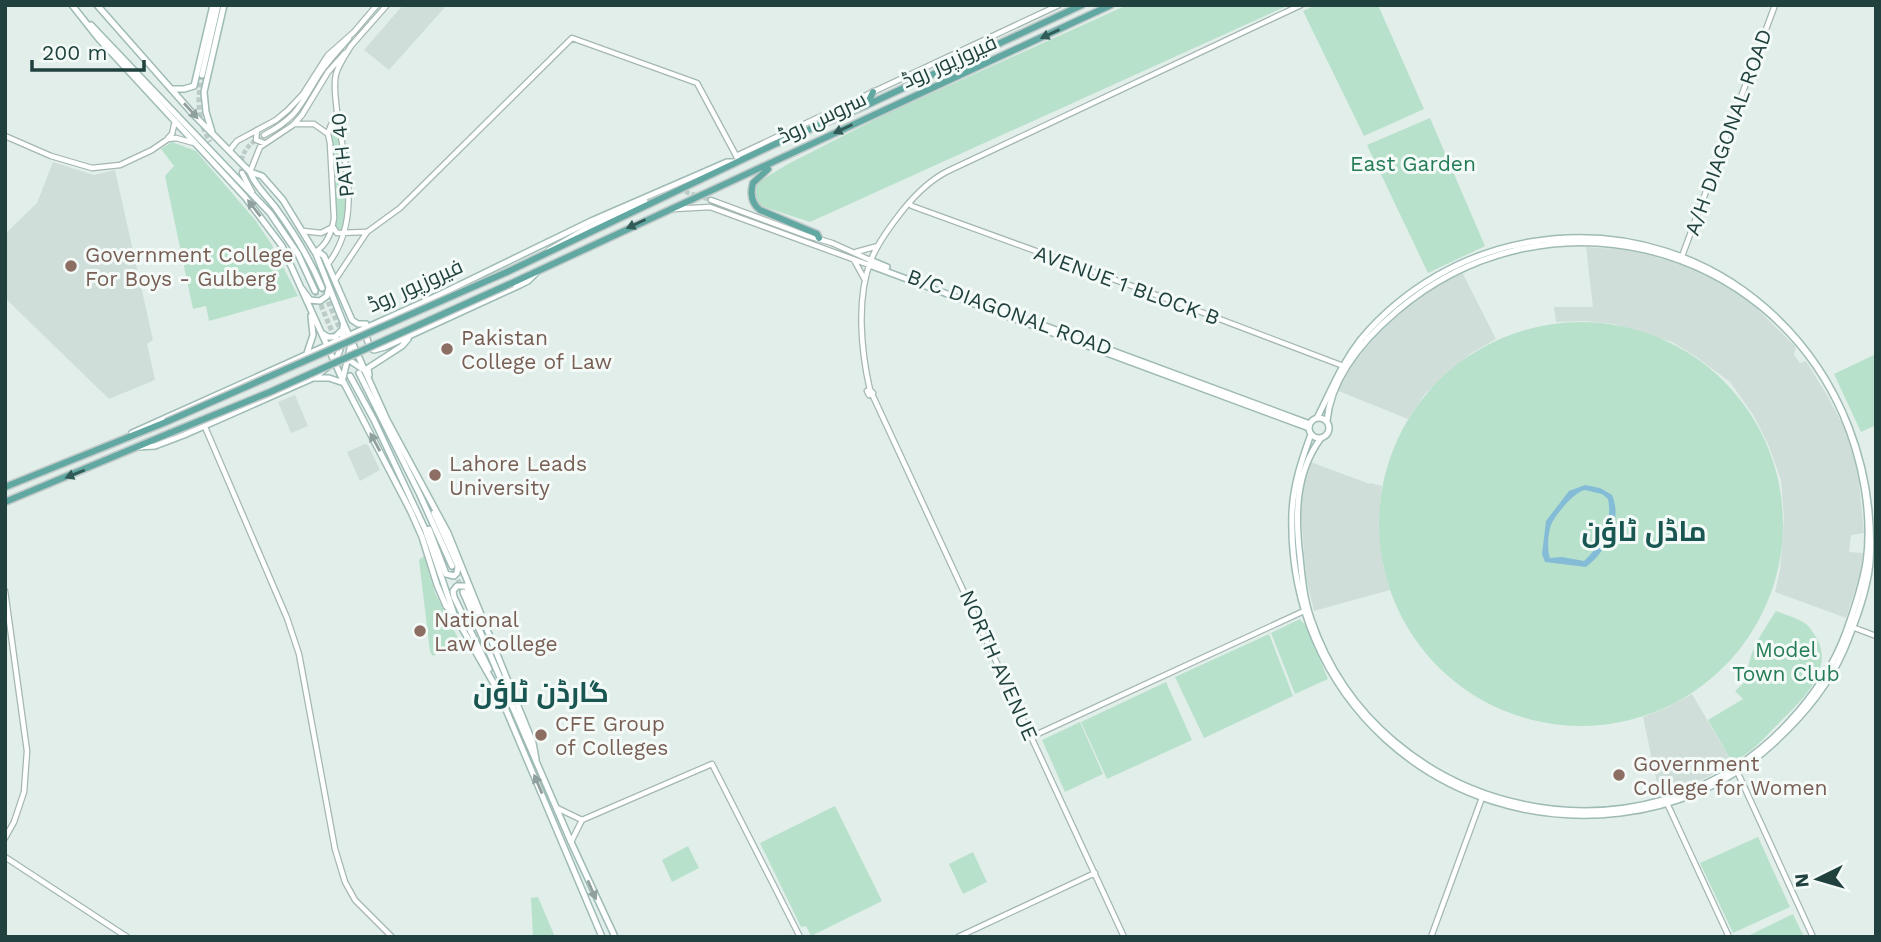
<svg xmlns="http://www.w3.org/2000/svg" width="1881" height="942" font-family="'Work Sans',Cairo,sans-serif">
	<rect width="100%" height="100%" fill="#e2eeea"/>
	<path fill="#d0deda" d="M403,5H447L389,70L364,50Z
		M53,162L94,175L115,170L153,340L147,344L155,380L109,399L5,298V234L37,203Z
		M1586,247L1630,250L1695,268L1744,296L1796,347L1794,355L1800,363L1806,361L1827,395L1847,433L1858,471L1864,533L1851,535L1849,552L1863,553L1861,572L1846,618L1775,592L1780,570L1784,518L1781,480L1768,444L1754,416L1730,382L1695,356L1672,342L1614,324L1584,321L1556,322L1554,307H1593Z
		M1461,270L1496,339L1470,354L1425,394L1408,419L1336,390L1349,368L1381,329L1399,312Z
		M295,395L308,426L291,433L278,402Z
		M365,444L368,445L380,470L360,481L347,452Z
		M1308,461L1370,484L1371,483L1382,486L1380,505L1383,566L1390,590L1314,611L1306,578L1301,515L1302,487Z
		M1692,694L1732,762L1708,777L1660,797L1643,717L1666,708Z"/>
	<path fill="#b8e1cb" d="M1127,5H1289L810,222L761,206L755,201V184L788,164L888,113Z
		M1316,5H1378L1424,109L1364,136L1303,11Z
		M1430,118L1485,246L1428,273L1367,145Z
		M330,126L339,127L349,191L344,232L334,231Z
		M172,142L196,151L256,221L272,245L298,296L209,321L206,306L193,309L165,176L174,166L161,149Z
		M1379 524a202 202 0 1 1 404 0a202 202 0 1 1-404 0Z
		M1876,354V425L1861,432L1834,374Z
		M424,556L435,593L460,642L433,656L430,652L419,560Z
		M1776,611C1785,615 1798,618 1806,624C1810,627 1813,633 1816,637C1836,670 1800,702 1778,724C1763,739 1751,754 1732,762L1708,720L1743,699L1735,691L1748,679C1746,654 1763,632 1776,611Z
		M1300,619L1306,626L1328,679L1295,694L1271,633Z
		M1269,634L1293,696L1204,738L1175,677Z
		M1166,682L1192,740L1107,779L1081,722Z
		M1080,722L1103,774L1065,792L1042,740Z
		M835,806L882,901L811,936L806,926L801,927L760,843Z
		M1758,837L1790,907L1733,933L1700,863Z
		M688,846L699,868L672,882L662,860Z
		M973,852L987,882L963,894L949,864Z
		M538,897L555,937H533L531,898Z
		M1793,914L1804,937H1746Z"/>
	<path fill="#84bcd8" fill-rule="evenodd" d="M1585,485L1600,488L1612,495C1623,520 1607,551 1586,567L1545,562L1542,554L1546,521L1569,491ZM1585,490L1602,494L1608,499C1613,523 1602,545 1584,561L1562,557L1550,558C1547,551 1548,533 1551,525C1556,514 1574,492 1585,490Z"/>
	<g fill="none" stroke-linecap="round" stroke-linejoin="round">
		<path stroke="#bbcbc8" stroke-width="4.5" stroke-dasharray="4.5 2" stroke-linecap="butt" d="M242,173C238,154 249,143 264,135
			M679,190L711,200
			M645,201L670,191"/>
		<path stroke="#bbcbc8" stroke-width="5" stroke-dasharray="5 2.5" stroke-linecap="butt" d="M202,75C197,100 197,119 210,142
			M322,288L356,365
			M315,291L336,341
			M452,566L463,592"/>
		<g stroke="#a4b7b3" stroke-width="7">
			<path id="tertiary" d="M350,47L387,5
				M294,124H314L328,134L330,143L334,218C332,232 327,245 315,252
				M257,130L256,140L264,143
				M328,133L331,125L339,127
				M264,135C300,116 300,104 320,73C328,61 339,50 349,38
				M5,136L51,156L92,168L120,165L152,150L168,139L176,138L194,143
				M168,138L172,134L175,121
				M229,151L237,141L276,120L288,110L303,94L328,55L354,32L377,5
				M736,156L1059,5
				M250,172L260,147L293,125L302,115L328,72L345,53
				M242,173L252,192
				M711,200L805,235L832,243L870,260
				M909,203L912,206L1143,290L1346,367
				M674,209L710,207L869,265
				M303,231L321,233L333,227L337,233L366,232
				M549,250L587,228L645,201
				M856,252L878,246
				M1681,259L1775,5
				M854,260L865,280
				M328,264C363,218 344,163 337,112C336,100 333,86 336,74C339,64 346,54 351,46
				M335,280L367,232L400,208L572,38L697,83L739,161
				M870,390C861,351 856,298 871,260C878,242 891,225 903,210C915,195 930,180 948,171L1301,5
				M870,390L873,393L869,395L867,391Z
				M872,394L1124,937
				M205,427L287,618L299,654L335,849L345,882L355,900L392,937
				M5,591L27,751L24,792L14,822L5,838
				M1852,627L1876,636
				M1031,737L1304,611
				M1736,769L1813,937
				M1666,801L1729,937
				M557,808L582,820
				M571,842L582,820L712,764L800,937
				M5,857L127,937
				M958,937L1095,873
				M1431,937L1483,795"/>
		</g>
		<g stroke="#9fbbb6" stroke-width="8">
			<path id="secondary" d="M72,5L98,38L245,197L282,246L344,383L410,510L422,537L437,585L446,606L454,614
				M97,5L194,115L250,172L262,176L283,200L316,254L343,322L387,420L448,533L533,743L536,759
				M91,25L270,213L298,254L315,291
				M202,75L218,5
				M171,89H184L194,86L213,5
				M212,132L206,112L204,92L224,5
				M250,172C255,186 266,195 275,207C294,233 310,259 322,288
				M316,254L320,253L324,256L352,320L358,324H366
				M870,260L887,267
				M869,265L1309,428
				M302,289L310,300L320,301L327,296L329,287
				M978,301L1310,424
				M365,333L370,348L374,350L385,347L520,285L528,281L535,274
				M323,334L328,337H335L341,331
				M307,353L313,335L311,316
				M346,358L364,370
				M359,373L420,495L452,566
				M369,375L368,368L402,346L408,339
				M350,376L374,420L425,529L454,614L498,691L602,937
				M314,377C337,363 343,353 343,326
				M343,378L351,344
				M1309 428a10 10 0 1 1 20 0a10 10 0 1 1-20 0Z
				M132,433L439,295L591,221L727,162H735
				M1311,434C1302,459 1293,485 1292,513C1286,696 1439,834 1620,813C1673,807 1726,785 1767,749C1798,722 1827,689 1844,650C1855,623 1867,592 1870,563C1881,368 1722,210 1530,242C1465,253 1404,288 1361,339C1340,366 1332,389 1317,418
				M1321,438C1295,473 1295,516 1300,557C1302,578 1304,599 1311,619C1379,819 1645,878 1789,722C1813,696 1834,665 1846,632C1854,610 1862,586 1866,563C1873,515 1862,459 1843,415C1766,239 1544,186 1397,311C1364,339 1331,377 1327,421
				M138,447L155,446L184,435L313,378H329L344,383
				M429,529L446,574L454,576L457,573L458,566L434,513
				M463,592L571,842L615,937
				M477,612L466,586H457L453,591L454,597L489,669"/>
		</g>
		<g stroke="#c1cac9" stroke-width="9">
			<path id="primary" d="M867,105L873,92
				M768,169L753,183C750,194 751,203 760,210L817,234L819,238
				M507,272L775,144L867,105L1082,5
				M512,283L1111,5
				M5,487L166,422
				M5,502L170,433"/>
		</g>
		<use href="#tertiary" stroke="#fff" stroke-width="4.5"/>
		<use href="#secondary" stroke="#fff" stroke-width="5"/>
		<use href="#primary" stroke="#62a8a2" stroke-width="6"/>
		<g stroke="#c1cac9" stroke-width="9" stroke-linecap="butt">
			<path id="primary-bridge" d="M166,422L507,272
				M170,433L270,392L512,283"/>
		</g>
		<use href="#primary-bridge" stroke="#62a8a2" stroke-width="6"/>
	</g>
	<defs><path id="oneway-solid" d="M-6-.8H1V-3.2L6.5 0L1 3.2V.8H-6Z" transform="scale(1.75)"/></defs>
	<g fill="#305b57">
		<use href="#oneway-solid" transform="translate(1050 34) rotate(155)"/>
		<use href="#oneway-solid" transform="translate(843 129) rotate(155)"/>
		<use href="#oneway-solid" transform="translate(636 224) rotate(155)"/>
		<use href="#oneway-solid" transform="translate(75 474) rotate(158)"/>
	</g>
	<g fill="#90a09e">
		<use href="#oneway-solid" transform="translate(191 111) rotate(48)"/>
		<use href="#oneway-solid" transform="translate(254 208) rotate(-128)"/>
		<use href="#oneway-solid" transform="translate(375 442) rotate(-118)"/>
		<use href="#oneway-solid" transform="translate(538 784) rotate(-113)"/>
		<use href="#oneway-solid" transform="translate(592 890) rotate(66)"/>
	</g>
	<g fill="#8d6e63" stroke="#f3faf7" stroke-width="2.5">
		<circle cx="71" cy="266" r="7"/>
		<circle cx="447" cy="349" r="7"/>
		<circle cx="435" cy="475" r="7"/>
		<circle cx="420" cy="631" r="7"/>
		<circle cx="541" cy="735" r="7"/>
		<circle cx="1619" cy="775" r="7"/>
	</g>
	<g text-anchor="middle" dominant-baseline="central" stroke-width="6" stroke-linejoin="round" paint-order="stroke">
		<g font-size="21" fill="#20413e" stroke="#f3faf7">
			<text transform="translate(949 61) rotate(-24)">فیروزپور روڈ</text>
			<text transform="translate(822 117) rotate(-25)">سروس روڈ</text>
			<text transform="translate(1728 132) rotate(-70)">A/H DIAGONAL ROAD</text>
			<text transform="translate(342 155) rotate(-96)">PATH 40</text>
			<text transform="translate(415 285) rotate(-24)">فیروزپور روڈ</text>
			<text transform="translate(1127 285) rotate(20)">AVENUE 1 BLOCK B</text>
			<text transform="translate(1010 312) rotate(20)">B/C DIAGONAL ROAD</text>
			<text transform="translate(999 665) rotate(66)">NORTH AVENUE</text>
		</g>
		<g font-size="21" fill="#257c56" stroke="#f3faf7">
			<text x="1413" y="163">East Garden</text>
			<text x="1786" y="649">Model<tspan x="1786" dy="24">Town Club</tspan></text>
		</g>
		<g font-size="21" fill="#785e54" stroke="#f3faf7" text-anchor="start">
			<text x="85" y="254">Government College<tspan x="85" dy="24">For Boys - Gulberg</tspan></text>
			<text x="461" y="337">Pakistan<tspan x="461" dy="24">College of Law</tspan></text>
			<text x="449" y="463">Lahore Leads<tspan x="449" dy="24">University</tspan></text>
			<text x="434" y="619">National<tspan x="434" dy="24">Law College</tspan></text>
			<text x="555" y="723">CFE Group<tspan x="555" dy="24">of Colleges</tspan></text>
			<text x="1633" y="763">Government<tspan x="1633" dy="24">College for Women</tspan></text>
		</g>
		<g font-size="28" font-weight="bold" fill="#195551" stroke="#f3faf7">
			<text x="1644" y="531">ماڈل ٹاؤن</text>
			<text x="541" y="692">گارڈن ٹاؤن</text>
		</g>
	</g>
	<rect width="1881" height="942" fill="none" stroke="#20413e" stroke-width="14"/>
	<g transform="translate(1818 879) rotate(265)" stroke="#f3faf7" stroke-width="5" paint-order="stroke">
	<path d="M0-5L12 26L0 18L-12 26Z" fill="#20413e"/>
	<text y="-10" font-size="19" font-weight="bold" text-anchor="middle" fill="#20413e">N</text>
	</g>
	<path d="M32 60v10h112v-10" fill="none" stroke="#20413e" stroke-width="3.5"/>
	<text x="42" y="60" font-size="21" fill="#20413e" stroke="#f3faf7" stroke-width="5" paint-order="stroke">200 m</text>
</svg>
